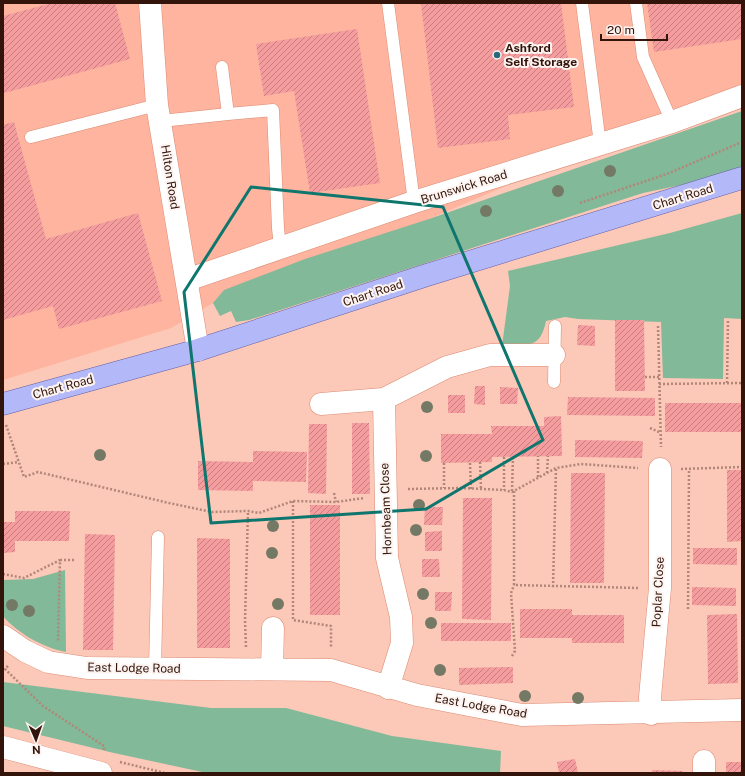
<svg xmlns="http://www.w3.org/2000/svg" width="745" height="776" font-family="'Public Sans',sans-serif">
	<defs>
		<pattern id="building-hatch" width="6" height="6" patternUnits="userSpaceOnUse"><rect width="6" height="6" fill="#f49c9e"/><path d="M-1 1l2-2M0 6l6-6M5 7l2-2" fill="none" stroke="#c67e7f"/></pattern>
	</defs>
	<rect width="100%" height="100%" fill="#fcc8b8"/>
	<path fill="#feb49e" d="M3,3H742V85L429,219L213,303L171,328L3,380Z"/>
	<path fill="#82b999" d="M742,111V168L705,180L643,193L249,320L236,322L231,311L220,316L213,303L224,290L305,259L429,219Z
		M742,213V319L724,318L723,379L663,378L661,322L578,319L565,317L546,321C540,350 528,344 502,346L510,286L508,271L670,233Z
		M65,570L66,652C44,648 17,633 3,616V580L33,579Z
		M3,682L211,708H286L392,736L501,751L500,773H207L114,753L3,726Z"/>
	<path fill="url(#building-hatch)" d="M52,3H115L130,59L4,93L3,16Z
		M421,3H561L574,107L508,115L510,139L438,148Z
		M647,3H742V39L654,52Z
		M357,29L380,183L310,193L294,91L264,96L256,44Z
		M14,122L46,239L138,213L162,301L59,329L53,306L3,320V125Z
		M615,320H644L645,391H615Z
		M578,325L595,326V346L577,345Z
		M475,386H485V405L474,404Z
		M500,387L518,388L517,404H500Z
		M448,395H465V413H448Z
		M568,397L655,398V416L567,415Z
		M665,403H742V432H665Z
		M561,416L562,456L492,457V462L441,463V434H492L491,426H544V417Z
		M352,423H369L370,494H352Z
		M309,424H327L326,494L308,493Z
		M575,440L643,441L642,458L575,457Z
		M253,451L307,452L306,482L253,481V491L198,490V461L253,462Z
		M727,470H742V541L727,542Z
		M571,473H605L604,583H570Z
		M463,498H492L491,620L462,619Z
		M310,505H340V615H310Z
		M425,507H443L442,525H424Z
		M15,511H70L69,541H15V552L3,553V522H15Z
		M442,531V551H425V532Z
		M85,534L115,535L113,650H83Z
		M197,538L230,539V648H197Z
		M693,548H737V565L693,564Z
		M422,559H439L440,577H422Z
		M692,587L736,588V606L692,605Z
		M435,592H452L451,611H435Z
		M520,609H572V615H624V643H572V638H520Z
		M737,614L738,683L708,684L707,615Z
		M441,623H511V641H441Z
		M513,667V683L459,685V668Z
		M575,759L578,773H559L557,762Z
		M726,762H742V773H726Z
		M652,770L683,771V773H652Z"/>
	<g fill="none" stroke-linecap="round" stroke-linejoin="round">
		<g stroke="#db8b72" stroke-width="13">
			<path id="lane" d="M388,3L414,202
				M582,3L600,144
				M636,3L643,57L672,122
				M222,67L228,114L273,110L278,228L280,248
				M161,121L228,114
				M31,137L157,105
				M554,382L555,326
				M155,668L158,537"/>
		</g>
		<g stroke="#db8b72" stroke-width="23">
			<path id="street" d="M150,3L157,105L198,350
				M187,280L414,202L672,122L742,96
				M384,399L387,558L401,617L402,643L388,688
				M321,404L384,399L447,367L490,355H554
				M3,636L25,651L48,662L87,668L331,670L417,695L522,715L742,710
				M272,669L273,628
				M651,714L650,697L660,588V469
				M3,747L101,773
				M704,773V761"/>
		</g>
		<g stroke="#645fa2" stroke-width="23">
			<path id="primary" d="M3,404L198,350L427,275L742,178"/>
		</g>
		<path stroke="#b28678" stroke-width="2.5" stroke-dasharray="2 2" stroke-linecap="butt" d="M580,203L667,174L742,142
			M658,326L661,447
			M645,377H659
			M727,383L728,321
			M659,384L742,383
			M6,425L24,477L38,472L169,503L212,512L248,511L259,513L293,501L336,502L364,498
			M650,428L659,432
			M504,457V490
			M480,462L481,489
			M444,463V488
			M470,463L471,490
			M3,464L19,462
			M681,469L742,467
			M547,473L548,456
			M538,477V456
			M408,489L461,488L504,490L512,492L556,468L581,464L638,468
			M512,491L513,457
			M514,491V585L639,588
			M334,493L336,502
			M293,501V620L331,626V648
			M60,560H75
			M3,574L24,578L60,560L58,641
			M553,587L556,468
			M688,609L689,470
			M246,647L245,620L248,511
			M512,656L515,651L511,593L514,585
			M8,666L5,669L43,706L104,746V751
			M120,762L165,773"/>
		<use href="#lane" stroke="#fff" stroke-width="12"/>
		<use href="#street" stroke="#fff" stroke-width="22"/>
		<use href="#primary" stroke="#b2b8f8" stroke-width="22"/>
	</g>
	<g fill="#747965">
		<circle cx="610" cy="171" r="6"/>
		<circle cx="558" cy="191" r="6"/>
		<circle cx="486" cy="211" r="6"/>
		<circle cx="427" cy="407" r="6"/>
		<circle cx="100" cy="455" r="6"/>
		<circle cx="426" cy="456" r="6"/>
		<circle cx="419" cy="505" r="6"/>
		<circle cx="273" cy="526" r="6"/>
		<circle cx="416" cy="530" r="6"/>
		<circle cx="272" cy="553" r="6"/>
		<circle cx="423" cy="594" r="6"/>
		<circle cx="278" cy="604" r="6"/>
		<circle cx="12" cy="605" r="6"/>
		<circle cx="29" cy="611" r="6"/>
		<circle cx="431" cy="623" r="6"/>
		<circle cx="440" cy="670" r="6"/>
		<circle cx="525" cy="696" r="6"/>
		<circle cx="578" cy="698" r="6"/>
	</g>
	<path fill="none" stroke="#0f766e" stroke-width="3" stroke-linejoin="round" d="M251,187L443,207L543,440L426,509L211,523L184,292Z"/>
	<circle fill="#266a7b" stroke="#fdf4f1" stroke-width="1.5" cx="497" cy="55" r="4"/>
	<g text-anchor="middle" dominant-baseline="central" stroke-width="4" stroke-linejoin="round" paint-order="stroke">
		<g font-size="12" font-weight="bold" fill="#32140a" stroke="#fdf4f1" text-anchor="start">
			<text x="505" y="48">Ashford<tspan x="505" dy="14">Self Storage</tspan></text>
		</g>
		<g font-size="12" fill="#32140a" stroke="#fdf4f1">
			<text transform="translate(170 177) rotate(81)">Hilton Road</text>
			<text transform="translate(464 187) rotate(-17)">Brunswick Road</text>
			<text transform="translate(683 197) rotate(-17)">Chart Road</text>
			<text transform="translate(373 293) rotate(-18)">Chart Road</text>
			<text transform="translate(63 387) rotate(-15)">Chart Road</text>
			<text transform="translate(386 509) rotate(-92)">Hornbeam Close</text>
			<text transform="translate(658 592) rotate(-87)">Poplar Close</text>
			<text transform="translate(134 668) rotate(1)">East Lodge Road</text>
			<text transform="translate(481 706) rotate(10)">East Lodge Road</text>
		</g>
	</g>
	<rect width="745" height="776" fill="none" stroke="#32140a" stroke-width="8"/>
	<g transform="translate(36 740) rotate(178)" stroke="#fdf4f1" stroke-width="3" paint-order="stroke">
	<path d="M0-3L7 15L0 10L-7 15Z" fill="#32140a"/>
	<text y="-6" font-size="11" font-weight="bold" text-anchor="middle" fill="#32140a">N</text>
	</g>
	<path d="M601 34v6h66v-6" fill="none" stroke="#32140a" stroke-width="2"/>
	<text x="607" y="34" font-size="12" fill="#32140a" stroke="#fdf4f1" stroke-width="3" paint-order="stroke">20 m</text>
</svg>
